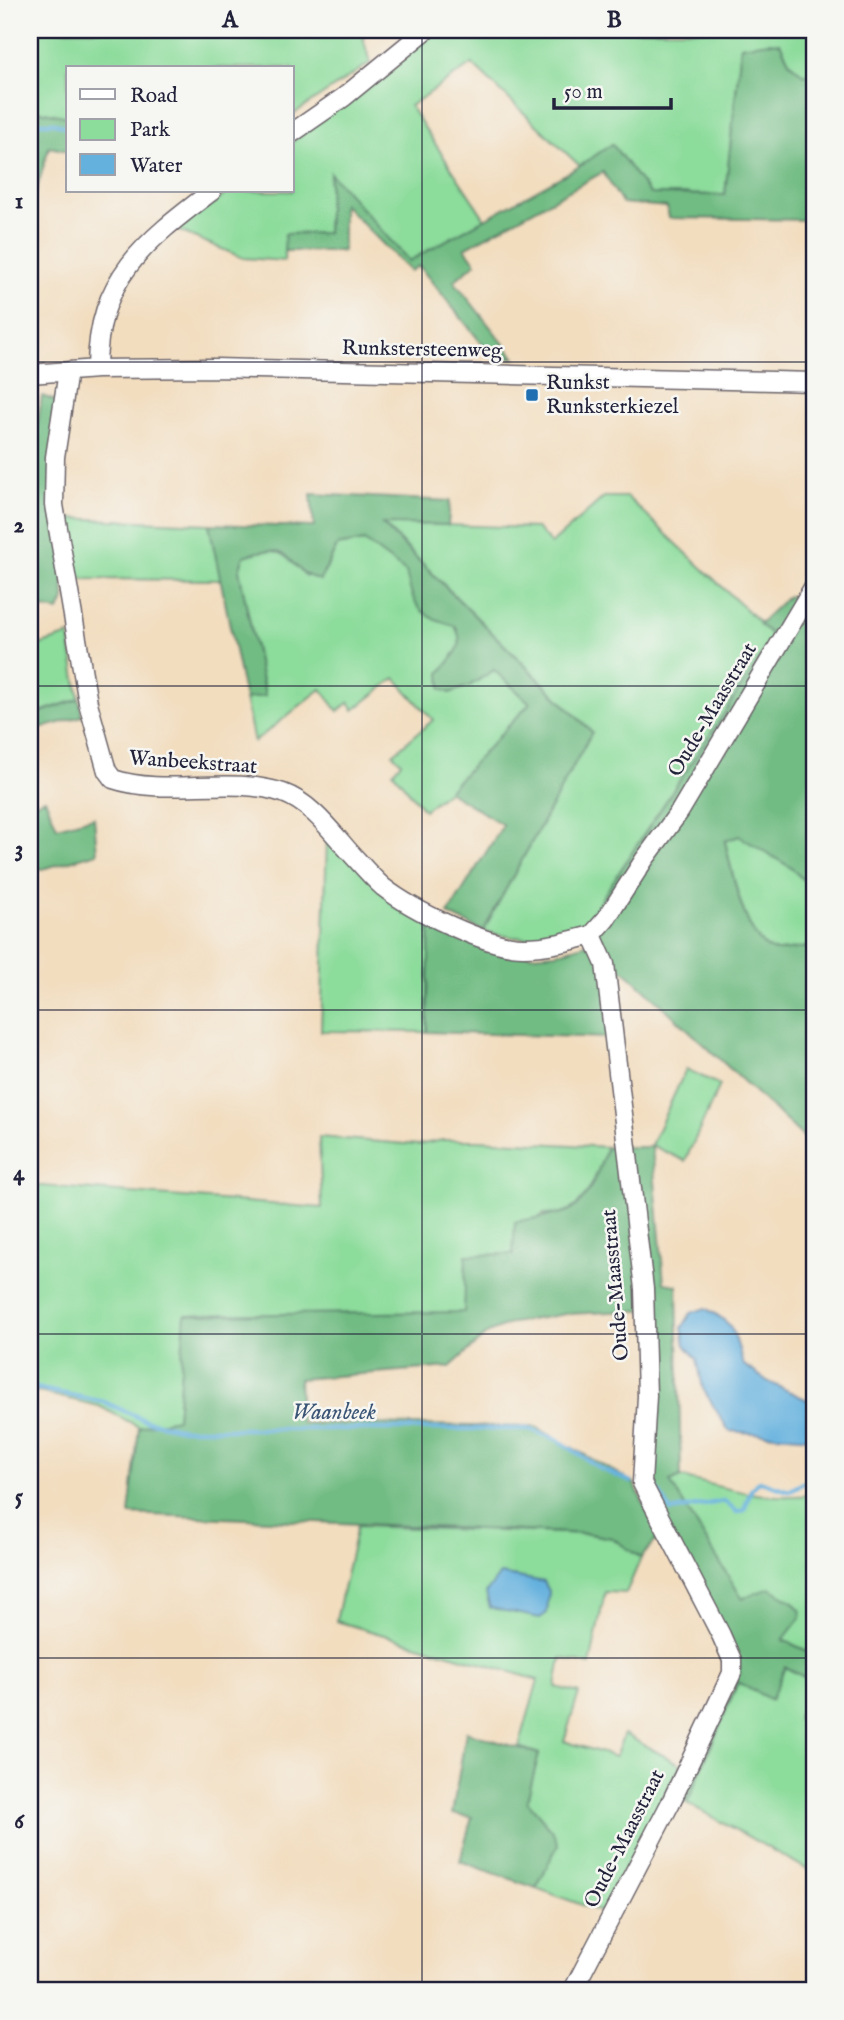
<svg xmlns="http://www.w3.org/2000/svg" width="844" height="2020" font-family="'IM FELL English',serif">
	<rect width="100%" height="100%" fill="#f6f6f2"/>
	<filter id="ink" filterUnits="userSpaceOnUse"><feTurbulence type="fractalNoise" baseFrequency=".0143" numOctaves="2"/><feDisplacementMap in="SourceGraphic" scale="14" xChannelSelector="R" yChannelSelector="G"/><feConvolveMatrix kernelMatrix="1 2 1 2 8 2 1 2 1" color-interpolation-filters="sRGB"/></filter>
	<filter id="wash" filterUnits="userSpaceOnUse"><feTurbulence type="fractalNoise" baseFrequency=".00686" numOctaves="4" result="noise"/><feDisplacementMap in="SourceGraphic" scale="28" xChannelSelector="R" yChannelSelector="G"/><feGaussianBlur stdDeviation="1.57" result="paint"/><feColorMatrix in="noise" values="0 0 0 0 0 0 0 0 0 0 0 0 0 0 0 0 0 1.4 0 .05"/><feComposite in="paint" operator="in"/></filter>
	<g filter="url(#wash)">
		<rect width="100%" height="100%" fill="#f2ddbf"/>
		<path fill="#8cdc9b" stroke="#577f6b" stroke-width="2" d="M30,30H361L370,63L292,115V68H68V117L30,109Z
			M439,30H814V75L803,74L790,63L780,43L741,46L725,195L650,194L612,144L580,166L472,64L410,106L485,219L409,261L330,174L327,233L286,234L284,261L243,258L177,230L230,191H292V142Z
			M604,497H627L775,637L585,924L594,931C556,940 521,942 483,931L592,732L382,523L537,528L551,544Z
			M64,518L209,524L221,580L74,579Z
			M365,541L406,572L435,620L455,626L462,638L461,648L453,655L469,686L494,670L530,703L448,791L424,810L393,772L401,762L393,754L433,720L395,678L354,710L349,702L338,711L321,689L254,742L245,699L265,695L239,570L244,556C278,544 283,552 306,576L324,573L337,546Z
			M69,635L79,699L30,715V648Z
			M739,836L790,867L810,886L814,885V946C803,947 787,952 776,951C745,947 731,866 725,841Z
			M327,838L430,919L427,1032L321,1031Z
			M686,1069L720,1085L685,1161L651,1145Z
			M319,1137L418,1145L443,1140H478L607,1147C599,1168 589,1204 565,1212C559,1214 550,1214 543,1214L465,1313L186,1315L177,1419L139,1427L99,1406L30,1390V1185L322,1208Z
			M681,1477C724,1488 769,1502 814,1494V1654L782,1640L742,1599L670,1482Z
			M357,1526L590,1534L612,1538L641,1558L626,1593L605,1592L590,1665L561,1658L556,1687L579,1693L564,1741L615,1757L624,1734L681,1765L601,1912L536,1888L558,1845L552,1830L526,1801L539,1754L519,1747L538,1680L336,1621Z
			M785,1667L814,1682L797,1719L814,1727V1873L687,1803L738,1682Z"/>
		<path fill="#71bc83" stroke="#4a6f5f" stroke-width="2" d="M769,42L780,43L790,63L803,74L814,75V220L669,218L667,207L622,203L603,172L465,248L476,263L454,281L515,358L492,356L419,266L410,271L343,204V251H284L285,234L327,233L330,173L409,261L580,166L612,144L650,194L725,195L741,46Z
			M30,109L68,117V151L49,147L30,213L32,137L30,136Z
			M42,396L59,402L64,600L59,611L42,608L32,598C25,529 30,464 42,396Z
			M311,494L450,501L448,525L382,524L592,732L483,931L448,914L503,825L448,791L530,703L494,670L469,686L450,693L441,689L440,673C453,655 467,648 455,626C418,615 414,608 406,572L364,541L337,546L320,580C282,570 296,538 244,556L239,570L265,696L245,699L209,524L314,527Z
			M788,596L814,599V885L810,886L790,867L739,836L725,841C731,867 745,947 776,951C787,952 803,947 814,946V1147L624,970L613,971L610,1038L427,1032L430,919L530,955L556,953L603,939L585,924L774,637L759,624Z
			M79,699L82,716L30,732V716Z
			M45,799L57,827L94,817L97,853L43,869L30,867V805Z
			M607,1147H652L664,1283L677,1285L681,1477L670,1482L742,1598L770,1588L792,1601L801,1611L800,1618L783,1640L814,1654V1682L785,1667L771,1700L738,1682L687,1803L679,1798L734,1688L647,1478L659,1395L660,1356L654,1310L566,1314L512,1323L488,1333L450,1367L299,1379L301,1423L536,1427L634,1483L659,1537L641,1558L612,1538L590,1534L129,1514L139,1427L177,1419L185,1315L464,1312L466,1255L513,1254L515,1222C531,1218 549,1217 565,1212C589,1205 599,1168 607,1147Z
			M466,1732L539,1754L527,1801L552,1830L558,1845L536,1888L460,1861L472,1817L452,1814Z"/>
		<path fill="#65b1de" stroke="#446a8c" stroke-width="2" d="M705,1308C740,1327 731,1331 744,1365L769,1382L814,1403V1433L811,1438L729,1431L703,1389L697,1359L685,1345L682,1328L691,1313Z
			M500,1574L544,1582L549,1591L547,1613L540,1618L490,1608L486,1593Z"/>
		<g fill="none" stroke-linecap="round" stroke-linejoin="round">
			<path stroke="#65b1de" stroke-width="4.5" d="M30,123H55L68,128
				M30,1387L104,1402L147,1421L183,1429H529L558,1440L601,1469L631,1482
				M649,1486L656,1488L671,1511L724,1501L737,1512L744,1510L751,1490L759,1481L789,1491L814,1477"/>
		</g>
	</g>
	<g filter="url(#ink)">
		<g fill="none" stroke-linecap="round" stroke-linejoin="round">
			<g stroke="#6b6369" stroke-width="21">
				<path id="minor" d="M292,133L344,97L426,30
					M97,369C97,278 145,242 212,191
					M68,371L55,457L54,505L88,703L107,771L113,779C167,797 229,775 283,793C314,804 335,837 357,860C365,869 374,879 383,887C411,909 488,948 524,947C548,947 570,941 592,935
					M30,374L97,369L215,368L814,382
					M592,935L606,919L644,860L680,811L814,586
					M573,1990L671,1802L732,1673V1660L721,1635L642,1483L647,1396L644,1289L605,964L592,935"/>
			</g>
			<use href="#minor" stroke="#fff" stroke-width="18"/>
		</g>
	</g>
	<path fill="none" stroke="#22223b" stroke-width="2" stroke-opacity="0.55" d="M422,30V1990M30,362H814M30,686H814M30,1010H814M30,1334H814M30,1658H814"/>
	<rect fill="#1f6fb2" stroke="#f6f6f2" stroke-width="2.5" x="525" y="388" width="14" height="14" rx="3.5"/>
	<g text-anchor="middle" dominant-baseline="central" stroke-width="5" stroke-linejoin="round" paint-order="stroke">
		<g font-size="21" fill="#22223b" stroke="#f6f6f2">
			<text transform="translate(422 350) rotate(1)">Runkstersteenweg</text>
			<text transform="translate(713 710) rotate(-59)">Oude-Maasstraat</text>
			<text transform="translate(193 763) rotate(4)">Wanbeekstraat</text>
			<text transform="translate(616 1285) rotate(-95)">Oude-Maasstraat</text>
			<text transform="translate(625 1839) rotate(-63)">Oude-Maasstraat</text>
		</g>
		<g font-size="21" fill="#22223b" stroke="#f6f6f2" text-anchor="start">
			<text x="546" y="383">Runkst<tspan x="546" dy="24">Runksterkiezel</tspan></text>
		</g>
		<g font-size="23" font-style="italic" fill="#395474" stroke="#f6f6f2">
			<text x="334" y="1412">Waanbeek</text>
		</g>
	</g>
	<rect width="844" height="2020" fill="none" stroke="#f6f6f2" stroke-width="77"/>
	<rect x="66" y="66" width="228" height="126" fill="#f6f6f2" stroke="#a1a1a9" stroke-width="2"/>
	<rect x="80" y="89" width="35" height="10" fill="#ffffff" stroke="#a1a1a9" stroke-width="2"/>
	<text x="130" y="102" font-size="21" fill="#22223b">Road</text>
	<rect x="80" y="119" width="35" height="21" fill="#8cdc9b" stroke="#a1a1a9" stroke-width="2"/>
	<text x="130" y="136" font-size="21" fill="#22223b">Park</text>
	<rect x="80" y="154" width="35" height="21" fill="#65b1de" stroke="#a1a1a9" stroke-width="2"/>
	<text x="130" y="172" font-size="21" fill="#22223b">Water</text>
	<path d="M554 98v10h117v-10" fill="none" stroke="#22223b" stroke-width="3.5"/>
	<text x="564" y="98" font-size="21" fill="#22223b" stroke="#f6f6f2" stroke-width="5" paint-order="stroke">50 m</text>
	<rect x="38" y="38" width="768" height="1944" fill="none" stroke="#22223b" stroke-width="2.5"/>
	<g font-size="23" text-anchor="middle" font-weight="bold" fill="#22223b">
		<text x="230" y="27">A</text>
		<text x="614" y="27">B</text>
		<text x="19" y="208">1</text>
		<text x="19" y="532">2</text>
		<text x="19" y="856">3</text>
		<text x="19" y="1180">4</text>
		<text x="19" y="1504">5</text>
		<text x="19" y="1828">6</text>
	</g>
</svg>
